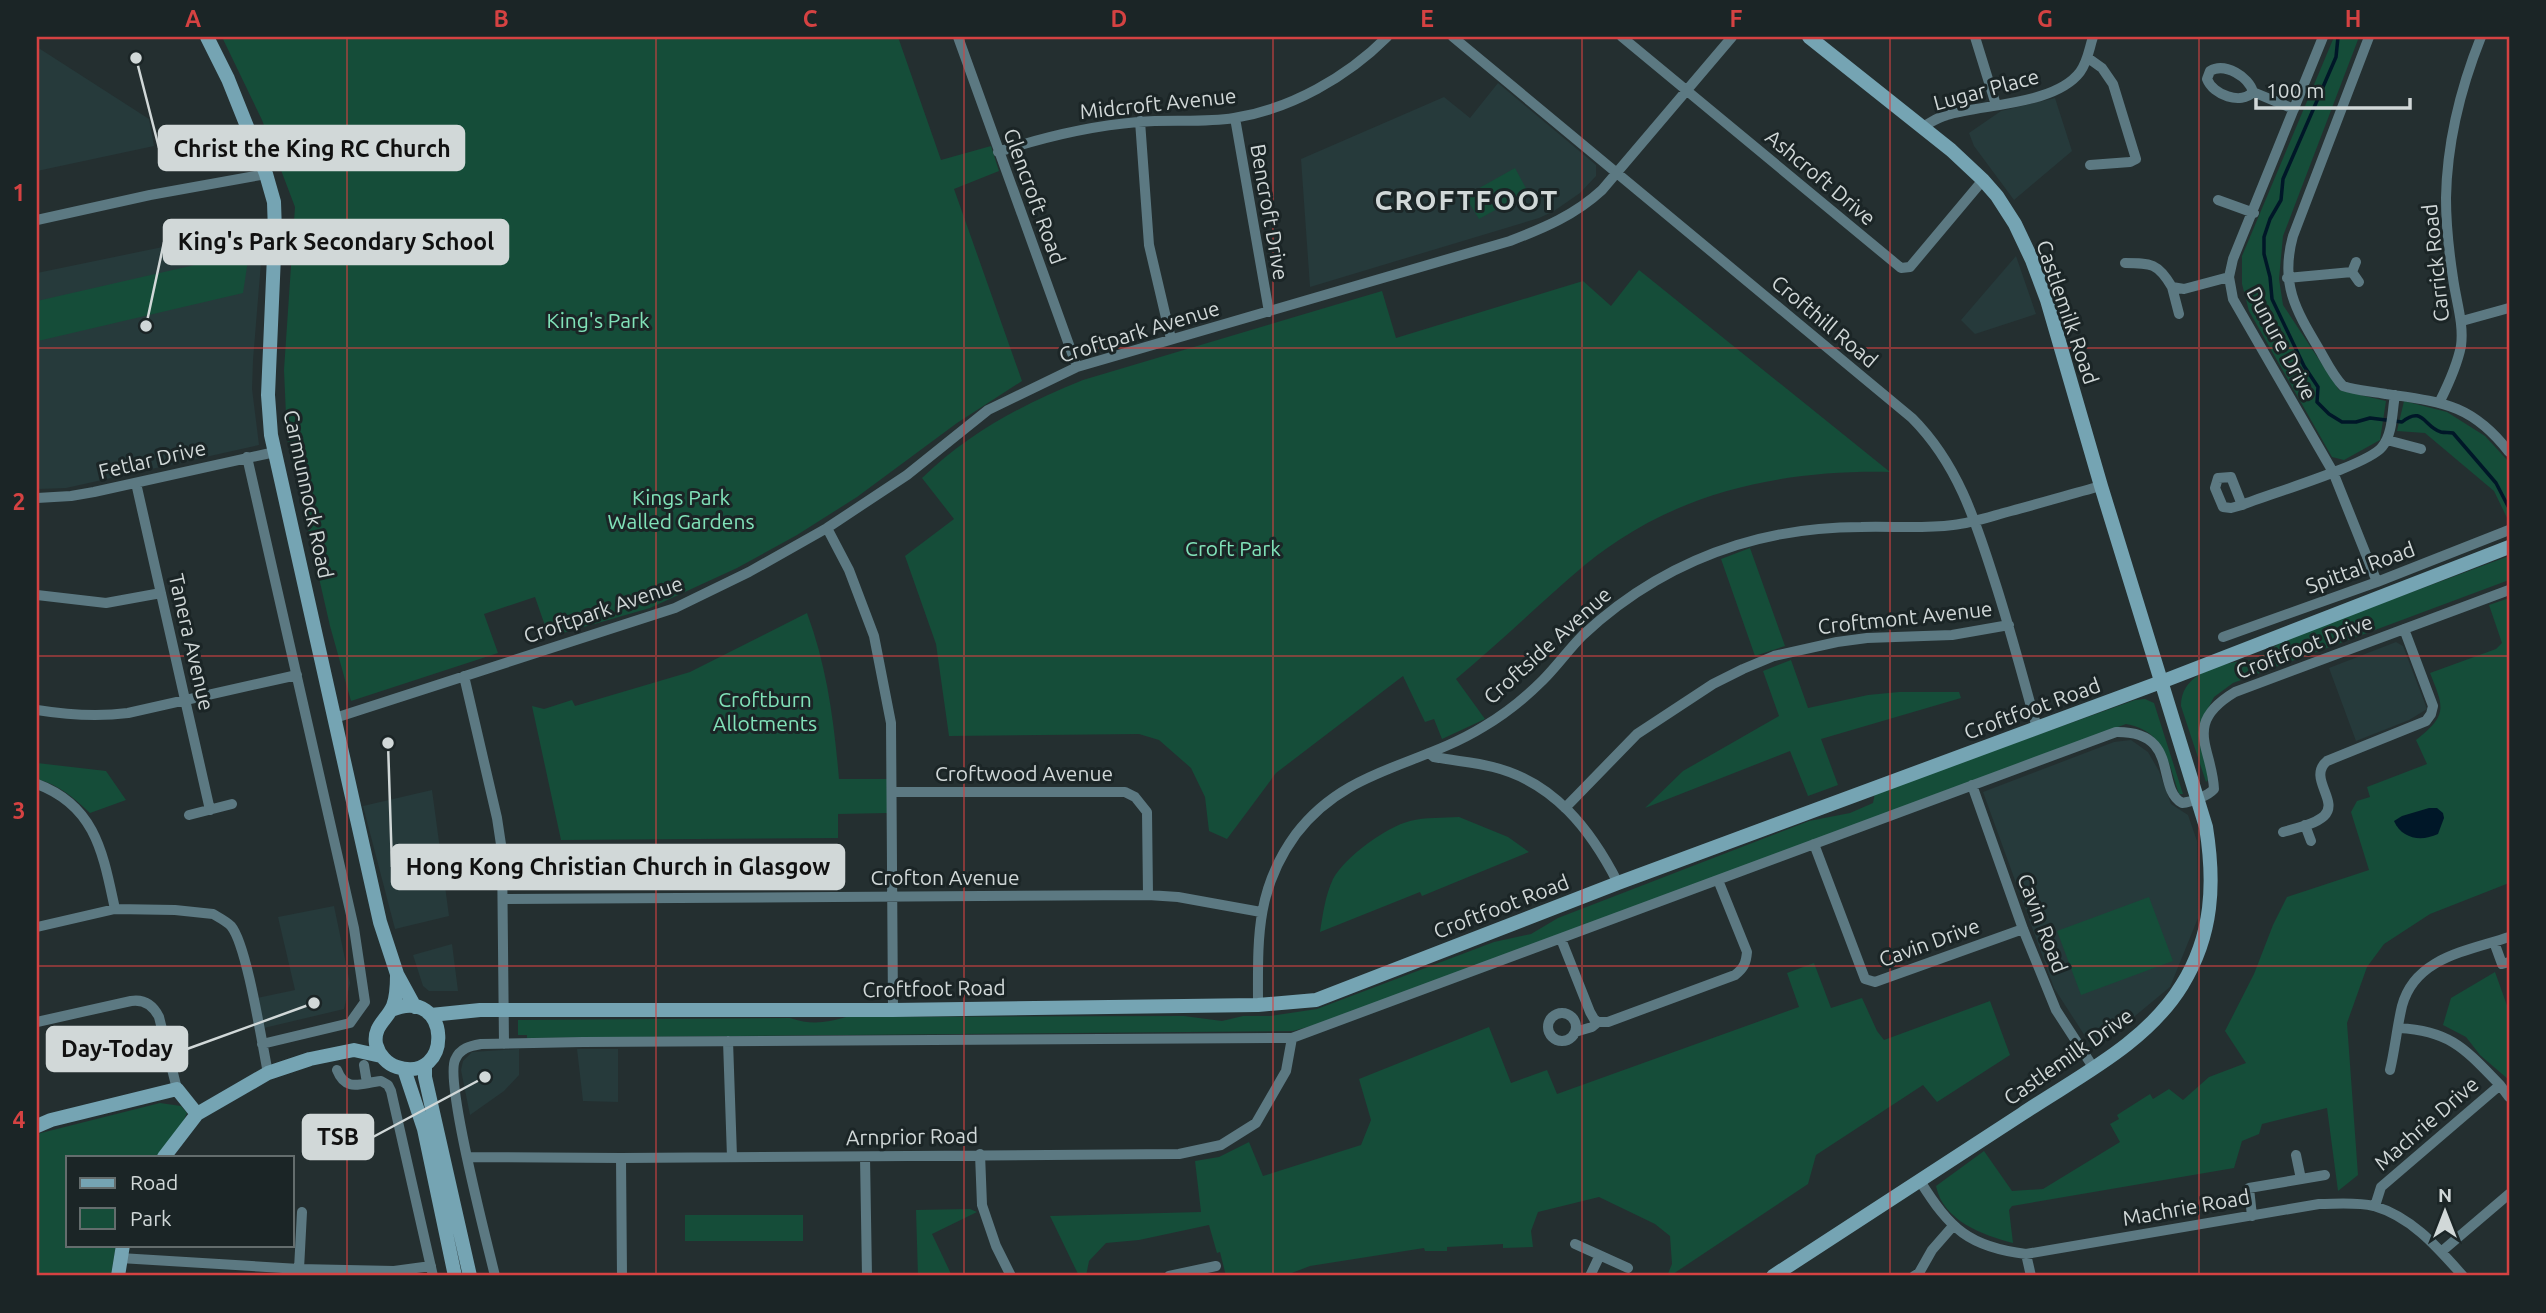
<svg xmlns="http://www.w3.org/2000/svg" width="2546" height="1313" font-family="Ubuntu,sans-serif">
	<rect width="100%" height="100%" fill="#242f30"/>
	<path fill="#263a3b" d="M37,47L149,119L154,146L37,171Z
		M1498,83L1596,165V176L1580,193L1554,211L1539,218L1310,287L1301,159L1444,97L1470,118Z
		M2055,98L2072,151L2014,200L1974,146L1969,133L2001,111Z
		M264,226L253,360L252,389L259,445L66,488L37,489V273Z
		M2016,256L2036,314L1975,334L1961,320Z
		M2396,642L2403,646L2427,709L2409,720L2356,741L2329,668Z
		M2131,740L2148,752L2159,771L2171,804L2188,815L2197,841L2198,918L2170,987L2094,1050L2054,988L1983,792L2114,742Z
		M432,790L449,916L395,929L363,806Z
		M334,906L350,983L344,1009L264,1028L257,998L295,990L278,917Z
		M452,944L458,991H429L423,986L413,955Z
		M519,1049V1075L504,1091L470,1115L461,1070L463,1061L472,1052Z
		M577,1049H618V1102L583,1101Z"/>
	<path fill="#154d39" d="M222,37H898L941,160L991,146L999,171L954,189L1022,381L957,423L857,497L797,535L737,568L650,608L549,637L535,597L484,614L498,653L351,701L330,626L287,438L284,370L295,207L262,120Z
		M2334,37H2359L2283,236L2279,279L2283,305L2339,390L2386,401L2380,440L2344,460L2332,457L2249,311L2242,284V256Z
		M1515,168L1528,192L1479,219L1465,196Z
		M252,234L243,293L38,341L37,301L234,256Z
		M1639,270L1890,472C1795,470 1699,487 1619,540C1589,559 1563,584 1536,608C1510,632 1483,656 1456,679L1485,719L1442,739L1434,719L1425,722L1403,676L1276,773L1227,839L1209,831L1205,797L1191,768L1159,740L1139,734L949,736L936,644L905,556L954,519L922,478C970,432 1021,405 1083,380L1382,291L1396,338L1583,281L1611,306Z
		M2404,401L2447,412L2485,436L2509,462V522L2494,491L2425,433L2397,431Z
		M1750,548L1785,646L1755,656L1721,559Z
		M2509,556V580L2233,683L2214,697L2202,720L2208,780L2206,782L2181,706C2181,677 2210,667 2235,662C2242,661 2251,661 2257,658C2267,654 2276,645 2285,639Z
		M2509,598V883L2430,914L2384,944L2367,967L2347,1023L2358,1175L2338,1191L2327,1108L2262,1124L2259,1134L2242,1141L2234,1168L2012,1206L2009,1210L2013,1243C1983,1235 1943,1221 1936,1186L1984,1151L2012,1191L2043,1189L2120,1142L2110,1124L2119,1119L2117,1115L2150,1094L2153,1099L2169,1089L2183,1100L2209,1077L2246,1063L2225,1031L2254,974L2273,925L2287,897L2369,870L2351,812L2357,801L2370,797L2367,787L2427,764L2416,740C2448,715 2444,708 2430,673L2496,649L2502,643L2489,605Z
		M807,613C827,667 834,721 839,779H887L888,813L838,814V838L561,840L532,706L544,709L572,700L575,706L690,672Z
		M1791,660L1808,708L1868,695L1899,692H1959L1961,698L1821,739L1838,785L1808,796L1790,751L1645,808L1683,771L1779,716L1763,671Z
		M2145,699L2154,703L2183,794H2179C2168,762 2165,731 2126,724L1315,1025L1293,1031L527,1038V1035H518V1020L790,1018C811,1025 825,1023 846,1017L1184,1016L1222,1021L1243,1016H1270L1317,1009L1494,942L1531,934L1558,918L1809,821L1850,813L1873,803L1875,793L2135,700Z
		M37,763L106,771L126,800L90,813C73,797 59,785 37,779Z
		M1459,817L1508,837L1529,852L1422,896L1420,892L1320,932C1323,914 1325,896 1333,879C1345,857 1386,827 1410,821C1426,817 1443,818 1459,817Z
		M2149,897L2173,961L2081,995L2057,931Z
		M1814,963L1831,1008L1862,998L1877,1031L1884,1040L1990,1001L2010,1055L1937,1102L1923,1085L1816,1155L1808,1184L1670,1276H1667L1672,1264L1670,1236L1655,1224L1599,1197L1538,1212L1531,1231L1533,1247L1503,1248V1244L1447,1247V1251H1425L1424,1248L1310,1266L1284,1276H1226L1220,1252L1217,1253L1209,1225L1139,1240L1106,1243L1089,1261L1086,1276H1079L1050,1216L1201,1212L1195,1161L1219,1157L1249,1142L1263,1176L1361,1145L1371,1120L1359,1079L1489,1027L1511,1083L1547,1070L1557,1094L1799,1007L1787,973Z
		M2495,972L2509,1011V1080L2480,1055L2466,1037L2443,1025L2451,998Z
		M160,1103L181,1106L187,1113L183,1122L157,1157H68V1245H116L111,1276H37V1134Z
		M970,1209L977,1212L932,1234L952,1276H918L916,1210Z
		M685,1215H803V1241H685Z"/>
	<path fill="#001728" d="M2429,808H2437L2443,813L2444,818L2438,834C2421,842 2402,839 2394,821L2402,816Z"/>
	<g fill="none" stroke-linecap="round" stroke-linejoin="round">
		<path stroke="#001728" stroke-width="3.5" d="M2338,37L2336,57L2283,179L2281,200L2270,219L2264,237V254L2270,277L2272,299L2304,366L2318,387L2317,402L2329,414L2342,422H2356L2370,418L2402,422C2423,405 2424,427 2441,432C2445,433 2449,432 2453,433L2496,483L2509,508"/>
		<path stroke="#5c7982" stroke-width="10" d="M958,37L1077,367
			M1453,37L1912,418C1957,463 1975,519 1994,579C2010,628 2023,678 2037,728
			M1622,37L1901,268L1910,267L1983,180
			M1975,37L1996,105
			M2323,37L2233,259L2229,277L2233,299L2333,472L2377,582
			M2369,37L2293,236C2280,283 2295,309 2319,349C2326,361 2333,376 2343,386C2357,391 2372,391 2386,394C2442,402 2472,404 2509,452
			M2088,58L2102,68L2113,84L2136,159L2130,162L2090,165
			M2253,92C2249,77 2225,62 2210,71L2207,79C2213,95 2241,105 2253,92L2294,109
			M1235,118L1269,312
			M1140,121L1149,245L1171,339
			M1922,127C1930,123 1938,117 1947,115C1983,104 2055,105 2080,72C2088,61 2089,49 2093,37
			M998,152C1044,137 1090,126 1138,122C1170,119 1202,123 1234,118C1291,109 1347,77 1387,37
			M2218,200L2254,213
			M37,220L150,195L266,174
			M2356,262L2352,272L2359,282
			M2125,263C2151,263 2158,263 2172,287L2184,289L2229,277
			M2287,278L2352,272
			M2172,287L2179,314
			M2462,321L2509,308
			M2440,401C2449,383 2457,366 2461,346C2464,323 2456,301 2453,278C2449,252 2446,224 2446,198C2447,143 2461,87 2481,37
			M2387,440L2421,449
			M247,457L354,928L365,1002L350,1023L262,1044
			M136,483L210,810
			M37,498L71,496L94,492L275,452
			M2242,505L2231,477L2218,478L2215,488L2223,507L2231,508L2242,505C2269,494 2368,465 2382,447C2393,434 2392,411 2395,395
			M827,528L849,570L874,636L891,723L893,1010
			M37,595L106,603L161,593
			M2223,637L2377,582L2509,530
			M464,676L497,818L502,851L504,1044
			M37,710C68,715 97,717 128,713L297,675
			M335,718L675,608L749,572L827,528L907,475L988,410L1077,367L1510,241C1544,228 1575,215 1602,190L1732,37
			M1429,753L1434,757C1454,761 1474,762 1493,767C1554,782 1591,830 1618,883
			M37,784C96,806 103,854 115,909
			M1972,785L2023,929L2056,1010L2093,1067
			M893,792H1125L1135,797L1147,812L1148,895
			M1565,808L1637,734L1713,684L1743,669L1774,656L1837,642L1867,638L1952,635L2009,625
			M189,815L232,804
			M2305,825L2311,841
			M2283,832C2296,828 2314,825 2324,816C2340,801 2307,778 2327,761L2426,721L2431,714L2433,706L2404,629
			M1814,844L1865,979L1875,982L2023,929
			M503,899L1148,895L1178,897L1261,912
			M37,927L115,909L175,910L213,914C218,917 226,921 231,926C247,945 262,1044 268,1073
			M1561,939L1590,1012L1594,1019L1598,1022
			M2494,942L2502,964L2509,962
			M1258,1005C1258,940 1255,890 1296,834C1346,768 1418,767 1483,727C1505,714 1525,698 1543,680C1557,666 1569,649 1583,635C1627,594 1679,563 1737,545C1776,533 1819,527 1861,527C1892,526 1922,529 1953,525C1973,523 1992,516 2011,511C2041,503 2071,494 2101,486
			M1548 1027a14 14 0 1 1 28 0a14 14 0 1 1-28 0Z
			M37,1022L131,1001C144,999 153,1005 159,1017L177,1089
			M2399,1028C2451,1031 2465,1049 2500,1085
			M1575,1032L1592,1027L1598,1022H1608L1735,975C1744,968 1746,963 1747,952L1718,880
			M728,1041L732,1157
			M364,1065L367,1083
			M337,1070C346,1093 361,1083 381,1081L388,1085L391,1091L433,1276
			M2390,1070C2395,1049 2397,1027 2402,1006C2415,957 2468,951 2509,937
			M980,1154L982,1205L996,1246L1011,1276
			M2296,1155L2301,1179
			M467,1157L621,1158L1179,1154L1221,1145L1256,1123L1286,1071L1292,1038
			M865,1157L867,1276
			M621,1158L622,1276
			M1920,1181C1950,1229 1969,1247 2026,1254L2319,1204C2337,1204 2356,1202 2374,1206C2412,1217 2438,1248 2463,1276
			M2375,1206L2381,1187L2500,1085L2509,1097
			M2252,1216L2249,1188L2325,1175
			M1575,1244L1628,1268
			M2441,1252L2509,1194
			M2026,1254L2031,1276
			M120,1258L299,1269L394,1271L431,1266
			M299,1269L302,1212
			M495,1276C487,1242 445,1083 455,1060C460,1048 470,1046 481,1044L583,1042L1292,1038L2116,732C2181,731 2155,788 2182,803C2191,802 2208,796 2214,789C2212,747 2182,724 2235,692L2509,590
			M1169,1276L1216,1266
			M1590,1276L1599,1257
			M1914,1276L1919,1273L1932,1250L1953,1226"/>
		<path stroke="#75a4b3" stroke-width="14" d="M207,37L228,79L266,174L274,202L275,232L268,395L271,435L380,922L397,974L415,1007
			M391,1010C452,984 454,1085 397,1067C387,1064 379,1055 376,1044C373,1026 387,1020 393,1006C397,996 397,986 397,975
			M431,1015L480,1010H893L1258,1005L1316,1000L1618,883L2161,682L2509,547
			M425,1065V1077L470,1276
			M404,1069L424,1129L455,1276
			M37,1126L51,1120L177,1089L197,1114
			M164,1157L197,1114L268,1073L310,1059L354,1050L381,1056
			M118,1276L123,1245
			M1773,1276C1856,1222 1939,1168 2022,1114C2077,1077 2146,1044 2182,985C2213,935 2215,883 2206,827L2101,486L2047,300L2032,260L2015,224L1997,196L1983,180L1951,150L1809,37"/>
	</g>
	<path fill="none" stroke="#d54242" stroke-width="2" stroke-opacity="0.55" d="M347,37V1276M656,37V1276M964,37V1276M1273,37V1276M1582,37V1276M1890,37V1276M2199,37V1276M37,348H2509M37,656H2509M37,966H2509"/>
	<g text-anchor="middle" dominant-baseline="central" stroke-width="6" stroke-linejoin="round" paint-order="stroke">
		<g font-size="21" fill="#d1d8d8" stroke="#1b2526">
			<text transform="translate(1986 89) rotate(-15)">Lugar Place</text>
			<text transform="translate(1158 103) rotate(-6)">Midcroft Avenue</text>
			<text transform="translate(1821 177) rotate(40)">Ashcroft Drive</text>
			<text transform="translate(1035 196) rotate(70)">Glencroft Road</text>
			<text transform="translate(1270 212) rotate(80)">Bencroft Drive</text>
			<text transform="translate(2435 263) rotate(-96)">Carrick Road</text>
			<text transform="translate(2068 312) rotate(71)">Castlemilk Road</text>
			<text transform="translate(1825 321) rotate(40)">Crofthill Road</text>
			<text transform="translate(1139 331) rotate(-17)">Croftpark Avenue</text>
			<text transform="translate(2282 343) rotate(62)">Dunure Drive</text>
			<text transform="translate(152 459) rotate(-13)">Fetlar Drive</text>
			<text transform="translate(309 494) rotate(78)">Carmunnock Road</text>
			<text transform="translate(2360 567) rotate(-20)">Spittal Road</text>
			<text transform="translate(603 609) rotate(-19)">Croftpark Avenue</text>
			<text transform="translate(1905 617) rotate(-6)">Croftmont Avenue</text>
			<text transform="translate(192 642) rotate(77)">Tanera Avenue</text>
			<text transform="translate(1547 645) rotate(-42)">Croftside Avenue</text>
			<text transform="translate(2304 646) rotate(-21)">Croftfoot Drive</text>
			<text transform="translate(2032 708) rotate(-20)">Croftfoot Road</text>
			<text x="1024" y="773">Croftwood Avenue</text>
			<text x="945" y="877">Crofton Avenue</text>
			<text transform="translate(1501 906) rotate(-21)">Croftfoot Road</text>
			<text transform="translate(2043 923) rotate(69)">Cavin Road</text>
			<text transform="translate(1929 942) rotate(-20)">Cavin Drive</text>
			<text transform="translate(934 988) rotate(-1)">Croftfoot Road</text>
			<text transform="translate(2068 1056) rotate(-35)">Castlemilk Drive</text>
			<text transform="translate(2426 1123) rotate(-41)">Machrie Drive</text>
			<text transform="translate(912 1136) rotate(-1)">Arnprior Road</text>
			<text transform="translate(2186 1207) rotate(-10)">Machrie Road</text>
		</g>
		<g font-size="21" fill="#81e2b9" stroke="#1b2526">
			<text x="598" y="320">King's Park</text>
			<text x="681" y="497">Kings Park<tspan x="681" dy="24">Walled Gardens</tspan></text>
			<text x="1233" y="548">Croft Park</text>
			<text x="765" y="699">Croftburn<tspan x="765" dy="24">Allotments</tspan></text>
		</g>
		<g font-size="28" font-weight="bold" letter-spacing="2" fill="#d1d8d8" stroke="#1b2526">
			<text x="1467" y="199">CROFTFOOT</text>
		</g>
	</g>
	<path fill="none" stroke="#d1d8d8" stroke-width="2.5" d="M136 58L159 148M146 326L164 242M388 743L392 867M314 1003L187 1049M485 1077L373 1137"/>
	<g fill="#d1d8d8" stroke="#1b2526" stroke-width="2.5">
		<circle cx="136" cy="58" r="7"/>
		<circle cx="146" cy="326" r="7"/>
		<circle cx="388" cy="743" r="7"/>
		<circle cx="314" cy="1003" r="7"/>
		<circle cx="485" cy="1077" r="7"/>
	</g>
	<g fill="#d1d8d8" stroke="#d1d8d8" stroke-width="2.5">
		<rect x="159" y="126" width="305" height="44" rx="7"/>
		<rect x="164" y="220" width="344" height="44" rx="7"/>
		<rect x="392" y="845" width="452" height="44" rx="7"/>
		<rect x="47" y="1027" width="140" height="44" rx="7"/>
		<rect x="303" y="1115" width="70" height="44" rx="7"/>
	</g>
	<g font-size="23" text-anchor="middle" font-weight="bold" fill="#111">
		<text x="312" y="157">Christ the King RC Church</text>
		<text x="336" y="250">King's Park Secondary School</text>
		<text x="618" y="875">Hong Kong Christian Church in Glasgow</text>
		<text x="117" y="1057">Day-Today</text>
		<text x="338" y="1145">TSB</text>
	</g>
	<rect width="2546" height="1313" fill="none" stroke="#1b2526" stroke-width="77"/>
	<rect x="66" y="1156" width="228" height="91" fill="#1b2526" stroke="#646d6d" stroke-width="2"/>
	<rect x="80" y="1178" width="35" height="10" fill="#75a4b3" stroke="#646d6d" stroke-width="2"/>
	<text x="130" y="1190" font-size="21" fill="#d1d8d8">Road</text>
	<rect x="80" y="1208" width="35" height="21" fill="#154d39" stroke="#646d6d" stroke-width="2"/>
	<text x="130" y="1226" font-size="21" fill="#d1d8d8">Park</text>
	<g transform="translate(2445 1212)" stroke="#1b2526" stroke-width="5" paint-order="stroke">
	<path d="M0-5L12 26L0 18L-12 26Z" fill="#d1d8d8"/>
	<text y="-10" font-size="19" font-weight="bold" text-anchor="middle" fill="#d1d8d8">N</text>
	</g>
	<path d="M2256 98v10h154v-10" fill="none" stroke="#d1d8d8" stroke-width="3.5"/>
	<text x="2266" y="98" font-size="21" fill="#d1d8d8" stroke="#1b2526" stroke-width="5" paint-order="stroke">100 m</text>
	<rect x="38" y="38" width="2470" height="1236" fill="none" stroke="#d54242" stroke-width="2.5"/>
	<g font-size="23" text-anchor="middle" font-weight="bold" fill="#d54242">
		<text x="193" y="27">A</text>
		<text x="501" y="27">B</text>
		<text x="810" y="27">C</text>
		<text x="1119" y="27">D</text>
		<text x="1427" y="27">E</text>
		<text x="1736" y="27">F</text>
		<text x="2045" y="27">G</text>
		<text x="2353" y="27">H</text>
		<text x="19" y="201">1</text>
		<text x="19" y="510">2</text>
		<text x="19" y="819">3</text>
		<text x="19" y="1128">4</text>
	</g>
</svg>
